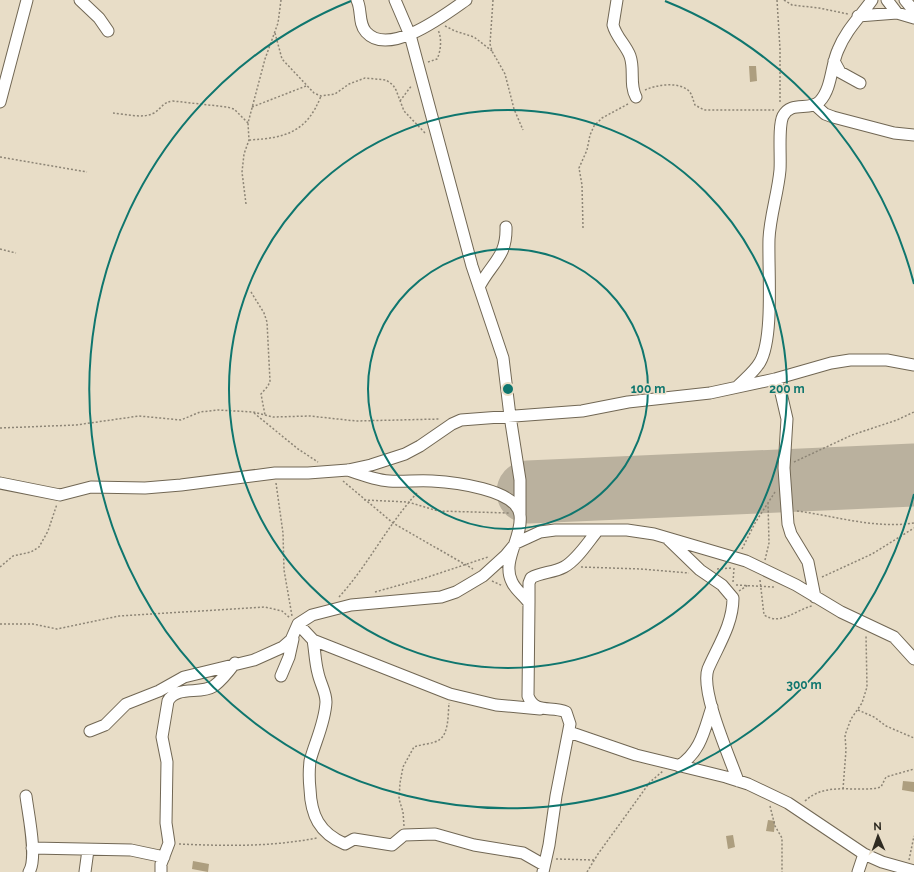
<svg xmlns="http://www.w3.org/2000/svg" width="914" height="872" font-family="Raleway,sans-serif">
	<rect width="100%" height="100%" fill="#e8ddc7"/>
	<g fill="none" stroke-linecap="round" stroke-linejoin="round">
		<path stroke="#bab19e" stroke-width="63" d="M528,492L914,475"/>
	</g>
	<path fill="#ad9e7f" d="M749,66H756L757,81L750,82Z
		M903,781L914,782V792L902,790Z
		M768,820L775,821L774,832L766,831Z
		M733,835L735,847L728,849L726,836Z
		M193,861L209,864L208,872L192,869Z"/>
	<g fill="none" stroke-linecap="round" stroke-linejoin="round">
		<g stroke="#716754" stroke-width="13">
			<path id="minor" d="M80,0L99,18L108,31
				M357,0C362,10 358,23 366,32C389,58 446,14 466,0
				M395,0L410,35L472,266L503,358L510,416L520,480V514
				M617,0L613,25C616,37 626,45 630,56C635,70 629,84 636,97
				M887,0L897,13
				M905,0L914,11
				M858,16L897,13L914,18
				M834,61L840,72L860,83
				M0,102L27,0
				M815,105L825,114L833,117L894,133L914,135
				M479,287C492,262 507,257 506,227
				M775,379L781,393L787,419L784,468L788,524L791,534L808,562L815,597
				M738,386C745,379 755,371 760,362C774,338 768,268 769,239C770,216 778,193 780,170C781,157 778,126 783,116C791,100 810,112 820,101C832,88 831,65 838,50C846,30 860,17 872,0
				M348,470C362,475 375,480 389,481C403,482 418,480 432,481C452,482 517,489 520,515C523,537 501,561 512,582C516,591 524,595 529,603L528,696C535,715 552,705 566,712L570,724L556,796L549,845L543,872
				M0,483L60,495L91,487L145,488L181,485L275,473H308L348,470L371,465L405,454L420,446L452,424L461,420L582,411L628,402L710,393L775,379L831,363L850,360H887L914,365
				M668,539L700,570L722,585L733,598C733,624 718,646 708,669C700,691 730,758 738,781
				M529,603V583L531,578C541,572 553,573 564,567C577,560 588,542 598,530
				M298,624L313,640L450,694L496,705L540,709
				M313,640C315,651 315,662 318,673C320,683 326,692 326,702C325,723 315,742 310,761C309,770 309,780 310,789C311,815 319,833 345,844L354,839L392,845L404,835L435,834L474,845L523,853L544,865
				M281,676L289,657L293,639
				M90,731L105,725L126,704L159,691L184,677L254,660L283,647L291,640L298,624L312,615L351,605L441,597L456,592L483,576L506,555L516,543L540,532L555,530H627L654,534L746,561L796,585L841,612L894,637L914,659
				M569,732L636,755L726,777L748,784L788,803L864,854L882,862L914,871
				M679,766C701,751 704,731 712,707
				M26,796C28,813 38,858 29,872
				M32,848L131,850L164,857
				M85,872L88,850
				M161,872V864L169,843L166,823L167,762L162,737L168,701C177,685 200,695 214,686C222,680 229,671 235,663
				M858,872L864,854"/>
		</g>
		<path stroke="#8d8576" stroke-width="1.5" stroke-dasharray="2 2" stroke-linecap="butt" d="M493,0L490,44L492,51L505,74L514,109L523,130
			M777,0L780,49V104
			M784,0L792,5L819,8L848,14
			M445,26L455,31L474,37L492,51
			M275,33L282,59L314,93L321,96L335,94L349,84L365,78L386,80L393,85L396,90L404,111L426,134
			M428,62L437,59C441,51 442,38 438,30
			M645,90C656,85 678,81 689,91C692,94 693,100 695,105L704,110H774
			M400,101L412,85
			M252,107L306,86
			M113,113C125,114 143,119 154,113C162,108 163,102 173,101L227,107L234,109L248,123
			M249,140C286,138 307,132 321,96
			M0,157L87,172
			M246,204L242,172L244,154L249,140L248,123L265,59L278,23L281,0
			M583,228L582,185L579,168L587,150L590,135L594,126L602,118L628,104
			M0,249L16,253
			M251,292L264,313L267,322L270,381L268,386L261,394L265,415
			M254,413L298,449L318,462
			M0,428L76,425L139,416L181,420L200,412L218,410L253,412L273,417L310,416L356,421L440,419
			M794,462L852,435L897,420L914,412
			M343,481L393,523L473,569
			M276,483L283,533L284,570L292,616
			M364,500L408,502L438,511L509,513
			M797,511C835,516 875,529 914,523
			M742,549L755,523L775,492
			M765,560L769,543L768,502
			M0,567L13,556L31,552L39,547L48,531L57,504
			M581,567L641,569L689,573
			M717,569L731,568
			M822,577L872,554L914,528
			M760,580L764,615C781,626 795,610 812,606
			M492,581L503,586
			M733,582L734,568
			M736,585L774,587
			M739,591L748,585
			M375,592L425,578L488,557
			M339,597C369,564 388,524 418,492
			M0,624H33L57,629L119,616L265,607L282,611L290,618
			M858,710L874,717L886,726L914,738
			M843,789L846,750L845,735L851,719L862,703L867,687L866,635
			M805,801C825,782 853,792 877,788L881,787L886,777L914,769
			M770,806L775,826L782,838V872
			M404,826L403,812L399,799L400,783L403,767L414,747C422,744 433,744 439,740C449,734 448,714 449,703
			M179,844C225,846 271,847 317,838
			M556,859L594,860
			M909,860L914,836
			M587,872L598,854L650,782L663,771"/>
		<use href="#minor" stroke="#fff" stroke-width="11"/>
	</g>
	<g fill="none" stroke="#0f766e" stroke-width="2">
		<circle cx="508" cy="389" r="140"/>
		<circle cx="508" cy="389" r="279"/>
		<path d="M914 494A419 419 0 1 1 351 1M665 1A419 419 0 0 1 914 284"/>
	</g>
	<circle cx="508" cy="389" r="6" fill="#0f766e" stroke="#e8ddc7" stroke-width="2"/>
	<g font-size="12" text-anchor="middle" font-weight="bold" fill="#0f766e" stroke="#e8ddc7" stroke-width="3" stroke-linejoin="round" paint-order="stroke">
		<text x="648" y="393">100 m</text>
		<text x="787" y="393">200 m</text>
		<text x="804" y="689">300 m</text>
	</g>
	<g transform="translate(878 836) rotate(358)" stroke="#e8ddc7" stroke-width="3" paint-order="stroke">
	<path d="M0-3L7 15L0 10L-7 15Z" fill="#2f2b22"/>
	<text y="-6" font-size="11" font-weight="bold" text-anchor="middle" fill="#2f2b22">N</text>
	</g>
</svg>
